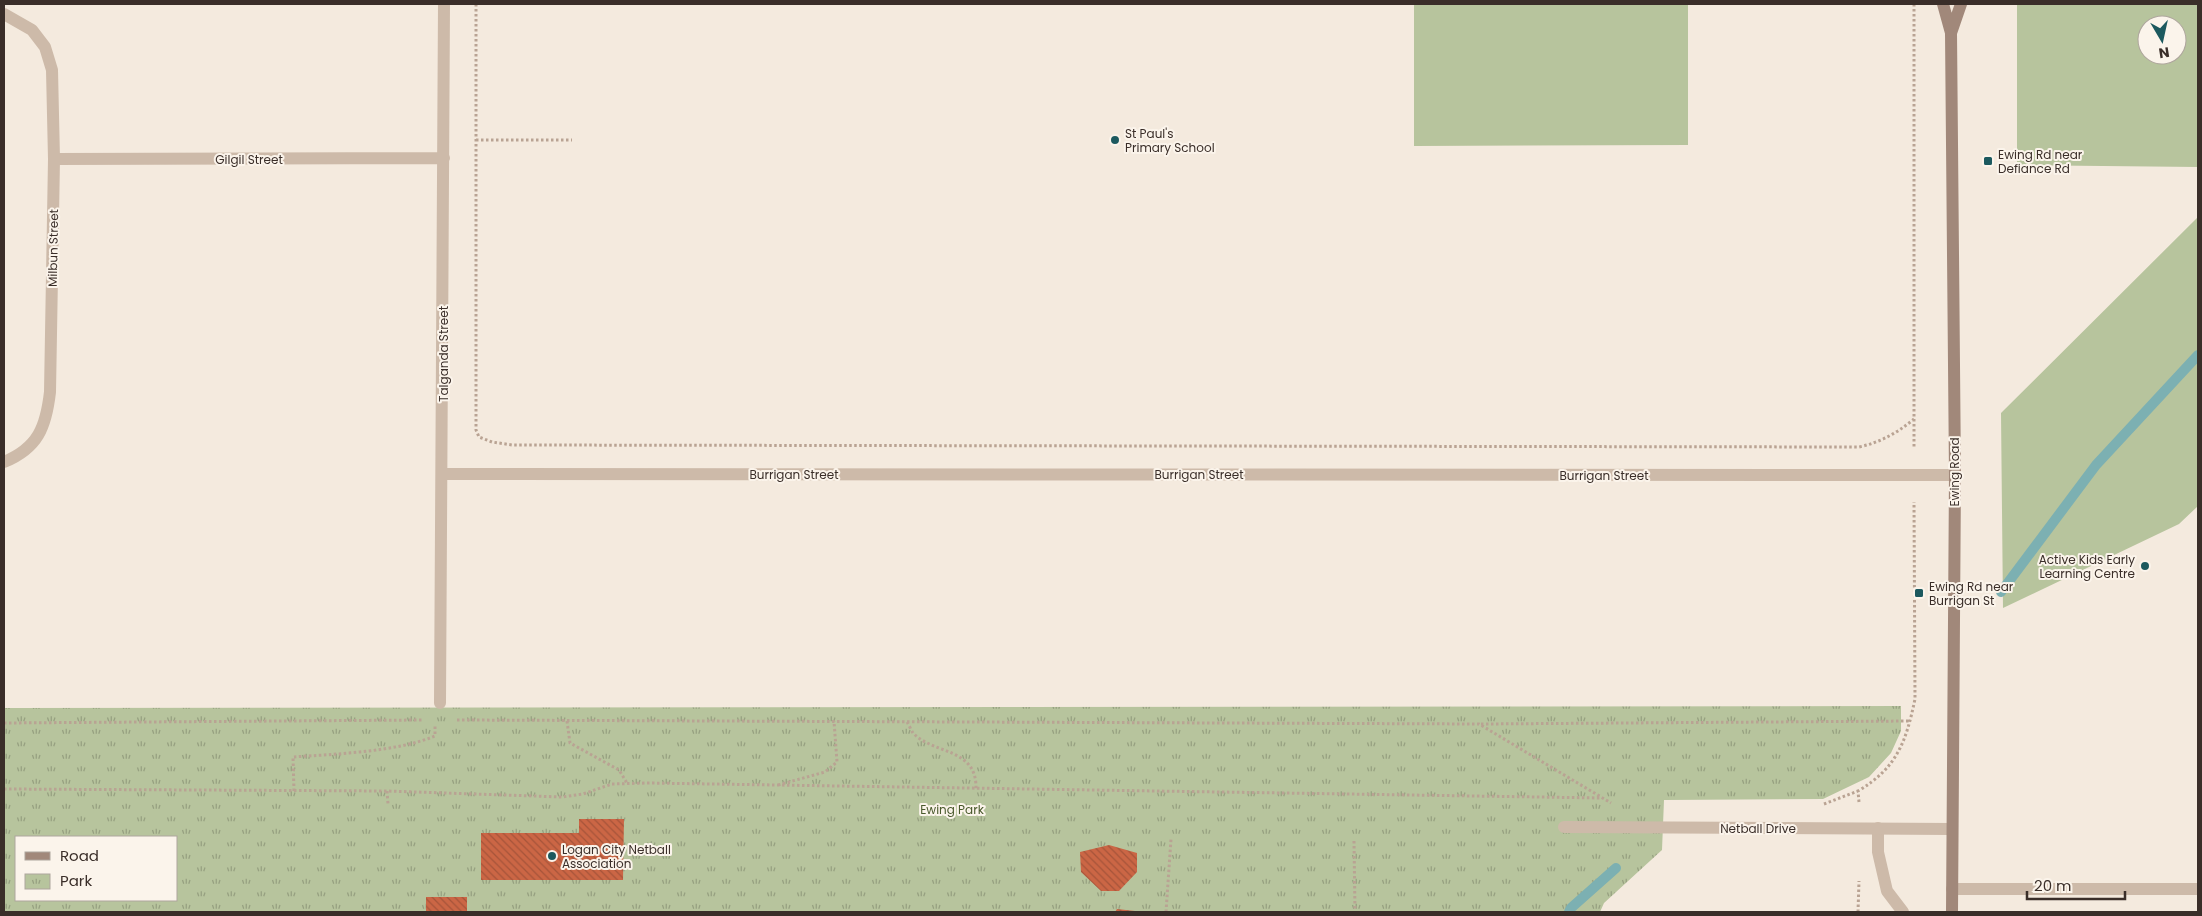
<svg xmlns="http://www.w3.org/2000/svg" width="2202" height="916" font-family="Poppins,sans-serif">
	<defs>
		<pattern id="park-tufts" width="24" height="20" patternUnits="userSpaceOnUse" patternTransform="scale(1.25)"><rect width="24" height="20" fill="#b7c49d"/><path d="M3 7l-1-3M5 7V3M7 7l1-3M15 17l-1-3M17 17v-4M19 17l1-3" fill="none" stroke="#96a080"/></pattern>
		<pattern id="building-back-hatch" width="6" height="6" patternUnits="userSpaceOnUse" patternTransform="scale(1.25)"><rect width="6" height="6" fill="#cb6645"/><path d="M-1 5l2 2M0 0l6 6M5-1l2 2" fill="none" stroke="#a6543a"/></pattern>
	</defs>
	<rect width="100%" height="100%" fill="#f4eade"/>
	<path fill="#b7c49d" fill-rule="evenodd" d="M1414,4H1688V145L1414,146Z
		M2017,4H2198V167L2017,165ZM2147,25H2177V55H2147Z
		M2198,217V506L2179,524L2003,608L2001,413Z"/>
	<path fill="url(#park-tufts)" fill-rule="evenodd" d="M1901,706V731L1891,753L1869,777L1823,799L1664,800L1662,850L1604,903L1600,912H4V708ZM16,837H176V900H16Z"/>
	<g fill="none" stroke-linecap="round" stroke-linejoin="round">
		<path stroke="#7cb0b2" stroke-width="10" d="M2001,592L2096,465L2198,355
			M1569,912L1571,908L1616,868"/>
	</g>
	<path fill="url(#building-back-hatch)" d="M579,819H624L623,880H481V833H579Z
		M1109,845L1137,853V872L1119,891H1101L1081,872L1080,852Z
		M426,897H467V912H426Z
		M1117,909L1135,911V912H1115Z"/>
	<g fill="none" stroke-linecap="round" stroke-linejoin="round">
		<path stroke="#b9a393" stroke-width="3" stroke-dasharray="2.5 2.5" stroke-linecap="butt" d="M476,4V430L479,437L492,442L512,445L1859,447C1881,442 1897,433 1914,419
			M1914,4V447
			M476,140H572
			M457,720L1479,724L1611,803
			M567,721L570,743L619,770L627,783
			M907,722C909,725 911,730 913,733C934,755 977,747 976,789
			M4,723L423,720
			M1481,724L1910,721
			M778,785L825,772L837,762L834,721
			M4,789L387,791L562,797L583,794L612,784L648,783L1601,798
			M294,791L293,757C336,754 396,752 435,736V724
			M387,791L388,804
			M1859,802L1858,791C1897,768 1906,742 1915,699L1914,502
			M1824,804L1858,791
			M1354,841L1355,912
			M1166,912L1171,839
			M1858,912L1859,881"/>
		<path stroke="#cdbaa9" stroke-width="12" d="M1878,828V852L1887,891L1903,912"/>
		<path stroke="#cdbaa9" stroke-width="12" d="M4,14L32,30L45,47L52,70L54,159L50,392C46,427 38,448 4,462
			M54,159L444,158
			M443,474L1955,475
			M440,703L444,4
			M1564,827L1952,829
			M1952,889H2198"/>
		<path stroke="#a1887a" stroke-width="12" d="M1943,4L1951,33L1955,475L1952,912
			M1951,33L1961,4"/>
	</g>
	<g fill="#1c595e" stroke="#fbf4eb" stroke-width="2">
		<circle cx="1115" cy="140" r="5"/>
		<rect x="1983" y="156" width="10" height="10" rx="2.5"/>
		<circle cx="2145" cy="566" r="5"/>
		<rect x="1914" y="588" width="10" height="10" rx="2.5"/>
		<circle cx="552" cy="856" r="5"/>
	</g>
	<g text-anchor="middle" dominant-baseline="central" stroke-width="4" stroke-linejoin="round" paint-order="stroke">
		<g font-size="12" fill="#3a2e29" stroke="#fbf4eb" text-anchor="start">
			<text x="1125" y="133">St Paul's<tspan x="1125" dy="14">Primary School</tspan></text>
			<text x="1998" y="154">Ewing Rd near<tspan x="1998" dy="14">Defiance Rd</tspan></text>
			<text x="2135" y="559" text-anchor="end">Active Kids Early<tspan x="2135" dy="14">Learning Centre</tspan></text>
			<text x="1929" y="586">Ewing Rd near<tspan x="1929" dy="14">Burrigan St</tspan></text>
			<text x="562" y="849">Logan City Netball<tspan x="562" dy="14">Association</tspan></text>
		</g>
		<g font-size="12" fill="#3a2e29" stroke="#fbf4eb">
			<text x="249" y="159">Gilgil Street</text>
			<text transform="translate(53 248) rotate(-89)">Milbun Street</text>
			<text transform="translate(443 354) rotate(-90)">Talganda Street</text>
			<text transform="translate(1954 472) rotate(-90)">Ewing Road</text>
			<text x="794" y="474">Burrigan Street</text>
			<text x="1199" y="474">Burrigan Street</text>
			<text x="1604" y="475">Burrigan Street</text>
			<text x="1758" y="828">Netball Drive</text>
		</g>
		<g font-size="12" fill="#49592c" stroke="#fbf4eb">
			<text x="952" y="809">Ewing Park</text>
		</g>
	</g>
	<rect width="2202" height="916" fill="none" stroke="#3a2e29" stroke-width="10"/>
	<rect x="15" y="836" width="162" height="65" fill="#fbf4eb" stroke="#aea59d"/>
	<rect x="25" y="852" width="25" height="8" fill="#a1887a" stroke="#aea59d"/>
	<text x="60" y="861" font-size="15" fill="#3a2e29">Road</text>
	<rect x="25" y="874" width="25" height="15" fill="url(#park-tufts)" stroke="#aea59d"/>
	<text x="60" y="886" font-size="15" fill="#3a2e29">Park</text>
	<g transform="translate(2162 40) rotate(171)"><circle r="24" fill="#fbf4eb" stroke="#aea59d"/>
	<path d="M0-4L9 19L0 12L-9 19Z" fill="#1c595e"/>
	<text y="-8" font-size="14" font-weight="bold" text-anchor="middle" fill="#3a2e29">N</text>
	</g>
	<path d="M2027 891v8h98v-8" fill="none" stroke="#3a2e29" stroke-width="2.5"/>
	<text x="2034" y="891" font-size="15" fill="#3a2e29" stroke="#fbf4eb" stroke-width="4" paint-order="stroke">20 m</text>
</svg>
